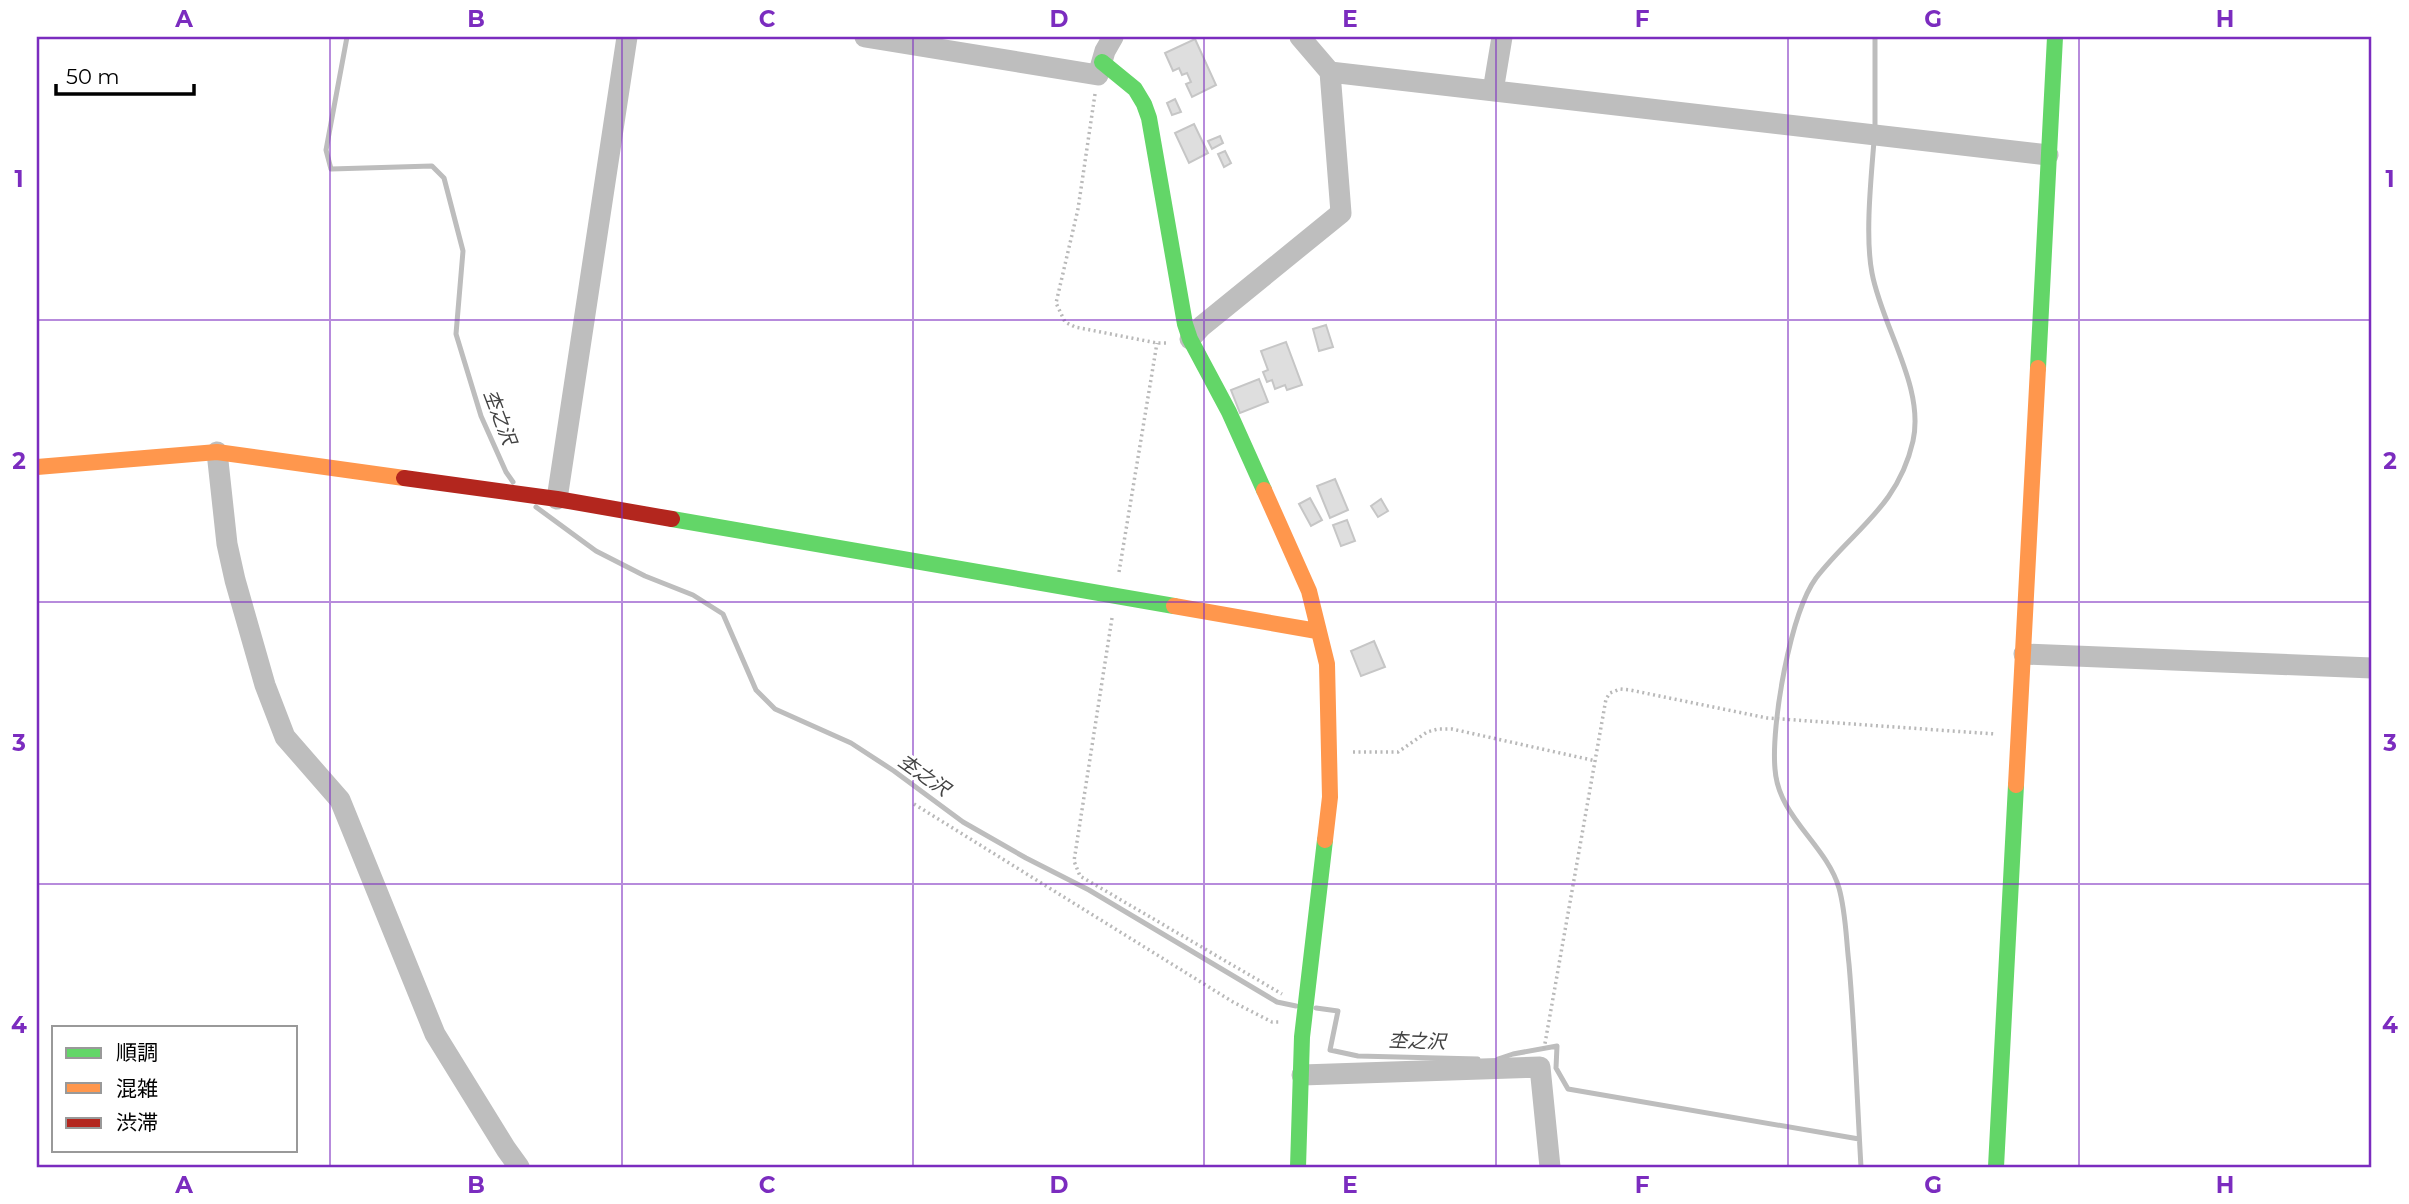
<svg xmlns="http://www.w3.org/2000/svg" width="2409" height="1204" font-family="Montserrat,'Noto Sans JP',sans-serif">
	<rect width="100%" height="100%" fill="#fff"/>
	<g fill="none" stroke-linecap="round" stroke-linejoin="round">
		<path stroke="#bdbdbd" stroke-width="5" d="M347,37L326,150L331,169L432,166L444,178L463,251L456,334L481,416L506,472L513,482
			M1875,132V37
			M536,507L596,551L645,576L693,595L723,614L756,690L775,709L851,743L894,771L963,822L1026,858L1089,890L1277,1002L1296,1006
			M1316,1008L1338,1011L1330,1050L1358,1056L1478,1059
			M1498,1059L1513,1054L1557,1046L1556,1068L1568,1089L1859,1139
			M1861,1167C1857,1100 1855,1032 1849,964C1846,939 1846,913 1839,888C1826,844 1778,817 1775,769C1771,725 1790,614 1816,578C1853,530 1898,507 1913,441C1925,387 1882,327 1872,273C1865,237 1871,179 1874,141"/>
	</g>
	<path fill="#dedede" stroke="#c6c6c6" stroke-width="2" d="M1195,39L1216,85L1192,97L1186,84L1191,82L1187,73L1182,75L1179,68L1173,71L1165,53Z
		M1175,99L1181,112L1172,115L1167,103Z
		M1194,124L1208,153L1189,163L1175,133Z
		M1220,136L1223,143L1212,149L1208,141Z
		M1225,151L1231,163L1224,167L1218,154Z
		M1326,325L1333,347L1319,351L1313,329Z
		M1286,342L1302,385L1287,390L1285,385L1275,389L1272,380L1267,382L1263,372L1268,370L1261,351Z
		M1259,379L1268,402L1240,413L1231,390Z
		M1335,479L1348,510L1330,518L1317,486Z
		M1310,498L1322,520L1311,526L1299,504Z
		M1381,499L1388,511L1378,517L1371,506Z
		M1347,520L1355,541L1341,546L1333,525Z
		M1374,641L1385,667L1361,676L1351,651Z"/>
	<g fill="none" stroke-linecap="round" stroke-linejoin="round">
		<path stroke="#b9b9b9" stroke-width="3.5" stroke-dasharray="2 3.5" stroke-linecap="butt" d="M1095,94L1078,209L1056,303L1065,322L1075,327L1157,343H1167
			M1119,572L1157,343
			M1112,618L1074,861L1080,876L1282,994
			M1353,752H1398L1427,732L1438,729H1452L1596,761
			M914,804L1233,1002L1272,1022H1281
			M1544,1049L1606,699L1610,693L1620,689L1630,690L1767,718L1995,734"/>
		<path stroke="#bebebe" stroke-width="21" d="M865,37L1098,75L1105,51L1113,37
			M1330,72L2048,155
			M1493,91L1502,37
			M1190,339L1202,326L1341,213L1330,72L1300,37
			M217,452L227,544L235,580L265,685L285,737L340,800L435,1034L506,1149L519,1167
			M557,499L627,37
			M2024,654L2372,668
			M1302,1075L1540,1067L1550,1167"/>
		<path stroke="#63d668" stroke-width="16" d="M1102,62L1135,89L1144,104L1149,118L1185,324L1190,339L1229,412L1264,490
			M2038,368L2055,37
			M672,519L1174,606
			M1298,1167L1302,1037L1325,840
			M1996,1167L2016,785"/>
		<path stroke="#ff974d" stroke-width="16" d="M37,467L217,452L404,478
			M1264,490L1309,591L1327,664L1330,797L1325,840
			M1174,606L1317,631
			M2016,785L2038,368"/>
		<path stroke="#b3261e" stroke-width="16" d="M404,478L557,499L672,519"/>
	</g>
	<path fill="none" stroke="#7b2cbf" stroke-width="2" stroke-opacity="0.55" d="M330,37V1167M622,37V1167M913,37V1167M1204,37V1167M1496,37V1167M1788,37V1167M2079,37V1167M37,320H2372M37,602H2372M37,884H2372"/>
	<g text-anchor="middle" dominant-baseline="central" stroke-width="6" stroke-linejoin="round" paint-order="stroke">
		<g font-size="19" font-style="italic" fill="#424242" stroke="#fff">
			<text transform="translate(500 417) rotate(69)">杢之沢</text>
			<text transform="translate(924 775) rotate(35)">杢之沢</text>
			<text transform="translate(1417 1041) rotate(2)">杢之沢</text>
		</g>
	</g>
	<rect width="2409" height="1204" fill="none" stroke="#ffffff" stroke-width="77"/>
	<rect x="52" y="1026" width="245" height="126" fill="#ffffff" stroke="#999999" stroke-width="2"/>
	<rect x="66" y="1048" width="35" height="10" fill="#63d668" stroke="#999999" stroke-width="2"/>
	<text x="116" y="1060" font-size="21" fill="#000000">順調</text>
	<rect x="66" y="1083" width="35" height="10" fill="#ff974d" stroke="#999999" stroke-width="2"/>
	<text x="116" y="1096" font-size="21" fill="#000000">混雑</text>
	<rect x="66" y="1118" width="35" height="10" fill="#b3261e" stroke="#999999" stroke-width="2"/>
	<text x="116" y="1130" font-size="21" fill="#000000">渋滞</text>
	<path d="M56 84v10h138v-10" fill="none" stroke="#000000" stroke-width="3.5"/>
	<text x="66" y="84" font-size="21" fill="#000000" stroke="#ffffff" stroke-width="5" paint-order="stroke">50 m</text>
	<rect x="38" y="38" width="2332" height="1128" fill="none" stroke="#7b2cbf" stroke-width="2.5"/>
	<g font-size="23" text-anchor="middle" font-weight="bold" fill="#7b2cbf">
		<text x="184" y="27">A</text>
		<text x="476" y="27">B</text>
		<text x="767" y="27">C</text>
		<text x="1059" y="27">D</text>
		<text x="1350" y="27">E</text>
		<text x="1642" y="27">F</text>
		<text x="1933" y="27">G</text>
		<text x="2225" y="27">H</text>
		<text x="19" y="187">1</text>
		<text x="2390" y="187">1</text>
		<text x="19" y="469">2</text>
		<text x="2390" y="469">2</text>
		<text x="19" y="751">3</text>
		<text x="2390" y="751">3</text>
		<text x="19" y="1033">4</text>
		<text x="2390" y="1033">4</text>
		<text x="184" y="1193">A</text>
		<text x="476" y="1193">B</text>
		<text x="767" y="1193">C</text>
		<text x="1059" y="1193">D</text>
		<text x="1350" y="1193">E</text>
		<text x="1642" y="1193">F</text>
		<text x="1933" y="1193">G</text>
		<text x="2225" y="1193">H</text>
	</g>
</svg>
